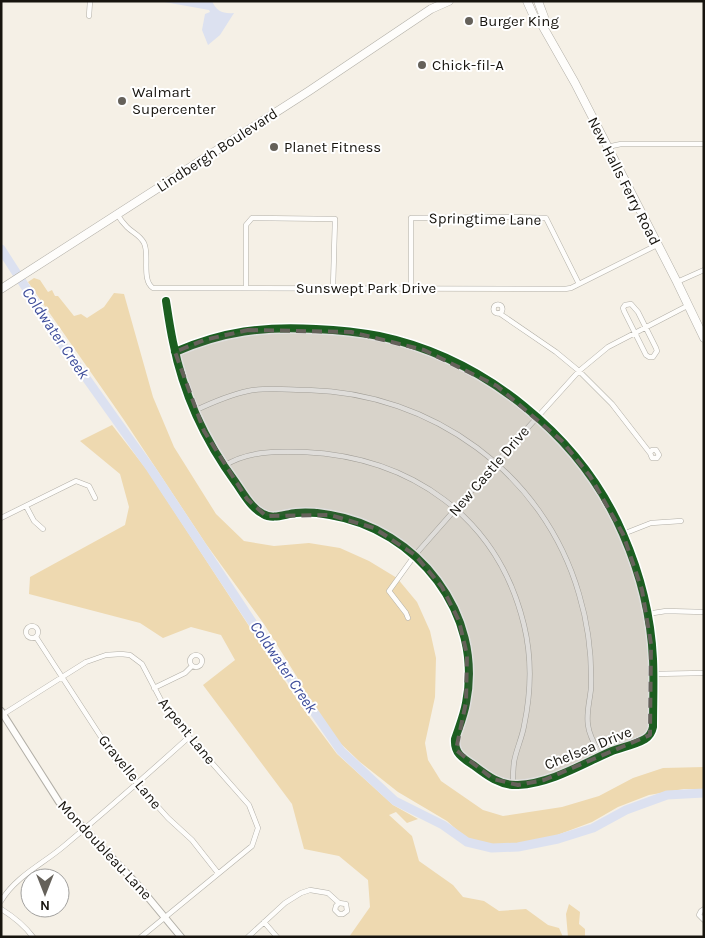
<svg xmlns="http://www.w3.org/2000/svg" width="705" height="938" font-family="Karla,sans-serif">
	<rect width="100%" height="100%" fill="#f5f0e6"/>
	<path fill="#eed9b0" d="M34,278L40,280L48,292L52,290L55,296H58L74,316L81,314L87,318L104,307L114,293L124,294L153,397L174,447L216,514L244,541L274,546L309,543L340,548L369,561L397,578L417,602L430,631L436,658L435,697L425,743L428,760L441,781L483,810L503,816L562,807L599,796L633,778L663,768L704,767V789H684L649,795L618,807L592,822L552,837L526,844L500,848L484,845L466,838L447,821L398,792L360,762L338,741L303,691L297,677L264,624L206,544L124,420L28,282Z
		M112,425L147,470L302,707L337,754L393,805L418,819L407,823L396,812L389,815L412,836L419,861L453,885L463,897L484,901L499,911L526,909L548,925L559,928L563,937H349L370,907L368,880L339,856L304,849L292,804L203,685L235,660L221,635L191,627L163,638L140,623L29,594L30,577L125,525L129,507L120,474L80,441Z
		M569,904L580,912L579,924L585,929V937H568L566,914Z"/>
	<path fill="#dce1f0" d="M159,1H212C216,11 223,14 234,13L220,35L208,45L202,30L205,14L210,12L209,10Z"/>
	<g fill="none" stroke-linecap="round" stroke-linejoin="round">
		<path stroke="#dce1f0" stroke-width="9" d="M1,249L64,347L151,469L260,634L341,751L395,801L443,825L467,842L492,848L518,847L558,839L593,828L626,810L667,795L704,793"/>
		<g stroke="#b2afa7" stroke-width="5.5">
			<path id="street" d="M89,16L90,1
				M607,147L621,144H704
				M117,214C120,219 123,223 127,227C133,233 140,235 144,243C150,255 141,280 153,288L565,289L571,288L657,245
				M677,282L704,270
				M246,288V225L252,218L335,219L333,288
				M411,288V218L513,217L546,218L579,284
				M166,301C168,314 170,328 173,342C183,393 205,441 236,483C243,493 251,508 263,514C273,520 285,514 296,513C307,512 319,513 330,515C417,529 484,614 466,703C464,715 459,727 455,739C454,753 462,758 473,765C486,775 500,786 518,785C552,783 582,764 612,751C622,747 635,745 645,739C650,736 652,732 653,727C653,704 654,681 653,659C651,617 640,573 623,534C581,436 484,358 379,336C358,332 337,330 316,329C264,326 223,331 175,352
				M631,304L638,312L656,348L657,351L653,357H649L646,355L624,311L623,308L625,305Z
				M493.5 309a4.5 4.5 0 1 1 9 0a4.5 4.5 0 1 1-9 0Z
				M499,313L556,352L579,371L612,404L650,453L652,458H657L659,455L656,450H652L650,453
				M194,411C211,403 229,395 248,391C267,387 289,390 308,390C432,393 544,473 579,594C588,624 592,657 591,688C590,700 586,713 588,725C589,736 596,747 601,756
				M224,466C247,451 277,451 304,452C411,457 498,517 524,625C532,658 531,693 524,726C522,738 516,750 514,762C513,770 513,778 513,785
				M26,506L34,521L43,529
				M1,518L76,481L89,486L95,498
				M623,534L651,523L681,521
				M647,614L666,611L704,612
				M408,618L406,613L389,591L415,555L496,463L579,371L608,347L687,306
				M26 632a6 6 0 1 1 12 0a6 6 0 1 1-12 0Z
				M36,637L116,760L168,818L192,840L218,873
				M190 661a6 6 0 1 1 12 0a6 6 0 1 1-12 0Z
				M653,674L704,673
				M154,688L185,673L192,666
				M2,715L86,662L106,655L121,654L130,655L142,664L163,704L189,737L249,805L258,828L252,846L141,937
				M1,901C16,876 43,864 64,846C107,810 148,774 189,737
				M1,909C14,917 24,925 33,937
				M704,909L701,911L699,915L704,920
				M264,922L277,937
				M248,937L285,903L301,893L310,890L328,893L339,903L346,904L347,911L343,914H339L335,910L336,906L339,903"/>
		</g>
		<g stroke="#b2afa7" stroke-width="8">
			<path id="secondary" d="M1,711L59,802L137,884L181,937"/>
		</g>
		<g stroke="#b2afa7" stroke-width="9">
			<path id="primary" d="M527,1L536,21L542,25L575,83L677,282L704,338
				M538,1L544,17L542,25
				M1,289L309,91L431,9L449,1"/>
		</g>
		<use href="#street" stroke="#fefdfb" stroke-width="4.5"/>
		<use href="#secondary" stroke="#fefdfb" stroke-width="6"/>
		<use href="#primary" stroke="#fefdfb" stroke-width="8"/>
		<g stroke="#fff" stroke-width="11">
			<path id="cycleway" d="M166,301C168,314 170,328 173,342C183,393 205,441 236,483C243,493 251,508 263,514C273,520 285,514 296,513C307,512 319,513 330,515C417,529 484,614 466,703C464,715 459,727 455,739C454,753 462,758 473,765C486,775 500,786 518,785C552,783 582,764 612,751C622,747 635,745 645,739C650,736 652,732 653,727C653,704 654,681 653,659C651,617 640,573 623,534C581,436 484,358 379,336C358,332 337,330 316,329C264,326 223,331 175,352"/>
		</g>
		<use href="#cycleway" stroke="#1b5e20" stroke-width="8"/>
	</g>
	<path fill="#65615a" fill-opacity="0.2" stroke="#65615a" stroke-width="4" stroke-dasharray="10 6" stroke-linejoin="round" d="M248,330L351,332L424,350L497,386L562,441L590,476L623,534L642,590L651,644L650,735L544,780L518,785L493,779L456,750L466,702L467,655L459,621L442,587L415,555L374,528L330,515L266,516L247,499L204,431L175,352L204,340Z"/>
	<g fill="#65615a" stroke="#fff" stroke-width="2">
		<circle cx="469" cy="21" r="5"/>
		<circle cx="422" cy="65" r="5"/>
		<circle cx="122" cy="101" r="5"/>
		<circle cx="274" cy="147" r="5"/>
	</g>
	<g text-anchor="middle" dominant-baseline="central" stroke-width="4" stroke-linejoin="round" paint-order="stroke">
		<g font-size="15" fill="#17140e" stroke="#fff" text-anchor="start">
			<text x="479" y="21">Burger King</text>
			<text x="432" y="65">Chick-fil-A</text>
			<text x="132" y="92">Walmart<tspan x="132" dy="17">Supercenter</tspan></text>
			<text x="284" y="147">Planet Fitness</text>
		</g>
		<g font-size="15" fill="#17140e" stroke="#fff">
			<text transform="translate(217 150) rotate(-33)">Lindbergh Boulevard</text>
			<text transform="translate(624 181) rotate(63)">New Halls Ferry Road</text>
			<text transform="translate(485 219) rotate(1)">Springtime Lane</text>
			<text x="366" y="288">Sunswept Park Drive</text>
			<text transform="translate(489 471) rotate(-49)">New Castle Drive</text>
			<text transform="translate(187 731) rotate(51)">Arpent Lane</text>
			<text transform="translate(588 748) rotate(-22)">Chelsea Drive</text>
			<text transform="translate(130 772) rotate(51)">Gravelle Lane</text>
			<text transform="translate(105 850) rotate(47)">Mondoubleau Lane</text>
		</g>
		<g font-size="16" font-style="italic" fill="#3f4e9b" stroke="#fff">
			<text transform="translate(56 333) rotate(56)">Coldwater Creek</text>
			<text transform="translate(284 667) rotate(56)">Coldwater Creek</text>
		</g>
	</g>
	<rect width="705" height="938" fill="none" stroke="#17140e" stroke-width="5"/>
	<g transform="translate(45 893) rotate(180)"><circle r="24" fill="#ffffff" stroke="#a2a19f"/>
	<path d="M0-4L9 19L0 12L-9 19Z" fill="#65615a"/>
	<text y="-8" font-size="14" font-weight="bold" text-anchor="middle" fill="#17140e">N</text>
	</g>
</svg>
